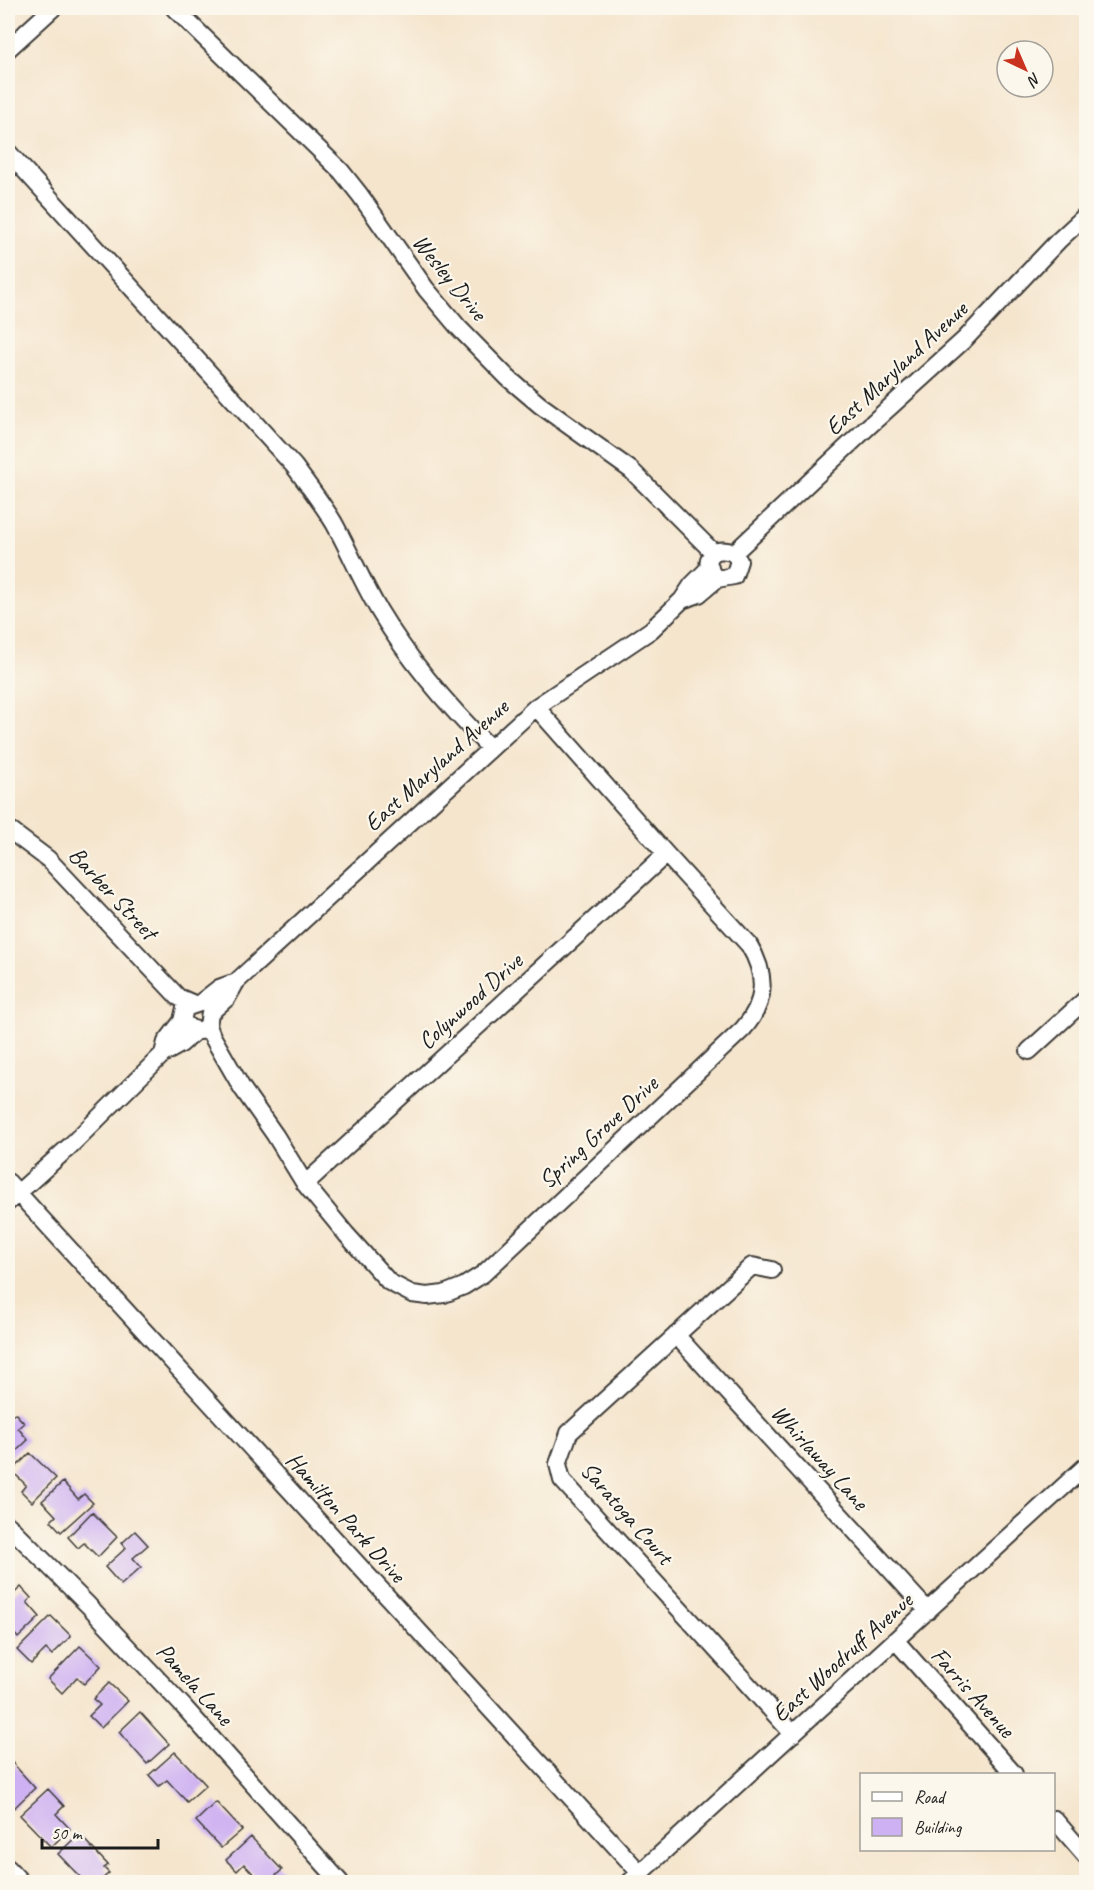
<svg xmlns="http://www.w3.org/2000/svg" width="1094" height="1890" font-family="Caveat,sans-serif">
	<rect width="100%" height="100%" fill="#fbf7ec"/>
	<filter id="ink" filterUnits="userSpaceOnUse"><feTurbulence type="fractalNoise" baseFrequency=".0167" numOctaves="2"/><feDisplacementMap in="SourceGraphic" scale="12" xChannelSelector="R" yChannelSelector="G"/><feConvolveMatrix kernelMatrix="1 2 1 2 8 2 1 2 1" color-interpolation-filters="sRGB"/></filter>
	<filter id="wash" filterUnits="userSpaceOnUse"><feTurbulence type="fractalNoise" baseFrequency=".008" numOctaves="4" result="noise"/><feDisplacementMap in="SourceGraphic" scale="24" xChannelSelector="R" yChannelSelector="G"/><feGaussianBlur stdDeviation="1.35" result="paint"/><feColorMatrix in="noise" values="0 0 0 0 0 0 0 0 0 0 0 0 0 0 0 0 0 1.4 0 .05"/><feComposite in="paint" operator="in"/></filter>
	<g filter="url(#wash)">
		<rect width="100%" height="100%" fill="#f5e5cd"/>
		<g id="blocks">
			<path fill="#ceb1f2" d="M15,1413L24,1423L18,1428L28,1440L8,1459V1420Z
				M30,1453L56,1478L32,1502L21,1491L26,1485L12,1471Z
				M63,1482L78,1499L84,1494L93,1503L61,1532L51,1521L56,1516L42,1501Z
				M92,1512L117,1537L98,1557L84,1543L78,1548L68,1537Z
				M135,1531L148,1545L133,1558L141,1567L121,1585L105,1567L126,1548L122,1543Z
				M21,1587L31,1598L27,1602L40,1617L18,1638L8,1626V1599Z
				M51,1616L71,1636L52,1655L46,1649L31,1664L17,1650Z
				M80,1646L101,1666L84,1684L77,1677L62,1693L48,1679Z
				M109,1683L128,1701L101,1728L89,1716L100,1705L93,1699Z
				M140,1712L169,1744L147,1764L119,1732Z
				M175,1752L206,1785L187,1802L167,1780L159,1786L149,1775Z
				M9,1759L35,1788L14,1808L8,1801V1761Z
				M48,1789L64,1806L56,1814L70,1829L51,1847L20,1815Z
				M216,1802L242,1830L221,1848L196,1821Z
				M79,1834L108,1865L104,1868L109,1873L99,1882H85L58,1854Z
				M251,1837L282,1870L268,1882H261L244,1864L237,1871L226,1860Z"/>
		</g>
	</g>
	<g filter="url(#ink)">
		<use href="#blocks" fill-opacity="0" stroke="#3d3a37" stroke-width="1.5"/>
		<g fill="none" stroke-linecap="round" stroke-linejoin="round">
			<g stroke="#3d3a37" stroke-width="20">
				<path id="minor" d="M174,8L341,171L360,195L426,289L458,327L508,378L540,405L631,470L713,552
					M8,49L53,8
					M8,152L294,466C308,485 322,503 334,523C350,552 363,584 380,612C410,662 449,707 490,748
					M734,553L869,426L965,339L1058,241L1086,215
					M682,600L699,594L717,579L734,576L739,561L734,553C710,543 700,564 717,579
					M8,829L48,859L178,997L194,1004
					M236,982L219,988L200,1003L185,1008L182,1021L190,1028L200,1031L208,1026L210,1013L227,998L236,982L536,707L651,630L682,600L692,585L710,567
					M208,1026L212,1036L242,1088L275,1135L305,1184L346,1234L389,1282L412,1294L427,1296L444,1294L464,1286L483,1274L743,1029C767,1002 767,975 749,945L666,854L536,707
					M1029,1051L1086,999
					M163,1054L166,1042L182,1021
					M8,1182L640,1873
					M305,1184L666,854
					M8,1202L70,1146L163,1054L181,1044L197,1030
					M772,1270L752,1266L569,1433L558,1464L562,1480L793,1734
					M676,1335L928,1611
					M8,1525L88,1605L184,1707L340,1882
					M896,1641L1014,1774
					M1054,1819L1086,1856
					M8,1868L21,1882
					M630,1882L1086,1466"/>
			</g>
			<use href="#minor" stroke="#fff" stroke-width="16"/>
		</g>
	</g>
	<g text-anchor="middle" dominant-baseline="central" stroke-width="4.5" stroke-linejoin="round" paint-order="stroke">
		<g font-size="24" fill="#1c1c1c" stroke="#fbf7ec">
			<text transform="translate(450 277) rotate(51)">Wesley Drive</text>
			<text transform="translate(896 368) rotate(-43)">East Maryland Avenue</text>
			<text transform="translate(436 765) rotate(-42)">East Maryland Avenue</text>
			<text transform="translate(113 893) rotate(47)">Barber Street</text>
			<text transform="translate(470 1001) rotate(-42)">Colynwood Drive</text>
			<text transform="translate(598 1132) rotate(-43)">Spring Grove Drive</text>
			<text transform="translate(820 1457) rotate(48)">Whirlaway Lane</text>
			<text transform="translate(627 1513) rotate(49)">Saratoga Court</text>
			<text transform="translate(346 1517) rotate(48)">Hamilton Park Drive</text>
			<text transform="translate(842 1657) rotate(-42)">East Woodruff Avenue</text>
			<text transform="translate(195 1684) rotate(48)">Pamela Lane</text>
			<text transform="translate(973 1692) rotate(48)">Farris Avenue</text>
		</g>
	</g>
	<rect width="1094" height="1890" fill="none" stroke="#fbf7ec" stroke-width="30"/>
	<rect x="860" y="1773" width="195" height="78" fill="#fbf7ec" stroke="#a29f99" stroke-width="1.5"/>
	<rect x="872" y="1792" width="30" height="9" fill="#ffffff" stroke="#a29f99" stroke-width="1.5"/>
	<text x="914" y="1803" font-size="18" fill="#1c1c1c">Road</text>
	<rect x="872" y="1818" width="30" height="18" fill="#ceb1f2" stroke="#a29f99" stroke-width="1.5"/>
	<text x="914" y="1833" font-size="18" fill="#1c1c1c">Building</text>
	<g transform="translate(1025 69) rotate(136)"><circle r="28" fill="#fbf7ec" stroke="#a29f99" stroke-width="1.5"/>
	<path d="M0-4.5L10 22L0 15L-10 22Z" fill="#c8321e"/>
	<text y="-9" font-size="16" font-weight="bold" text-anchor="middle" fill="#1c1c1c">N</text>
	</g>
	<path d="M42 1839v9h116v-9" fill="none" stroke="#1c1c1c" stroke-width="3"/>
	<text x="51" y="1839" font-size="18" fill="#1c1c1c" stroke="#fbf7ec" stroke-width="4.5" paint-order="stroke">50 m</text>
</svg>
